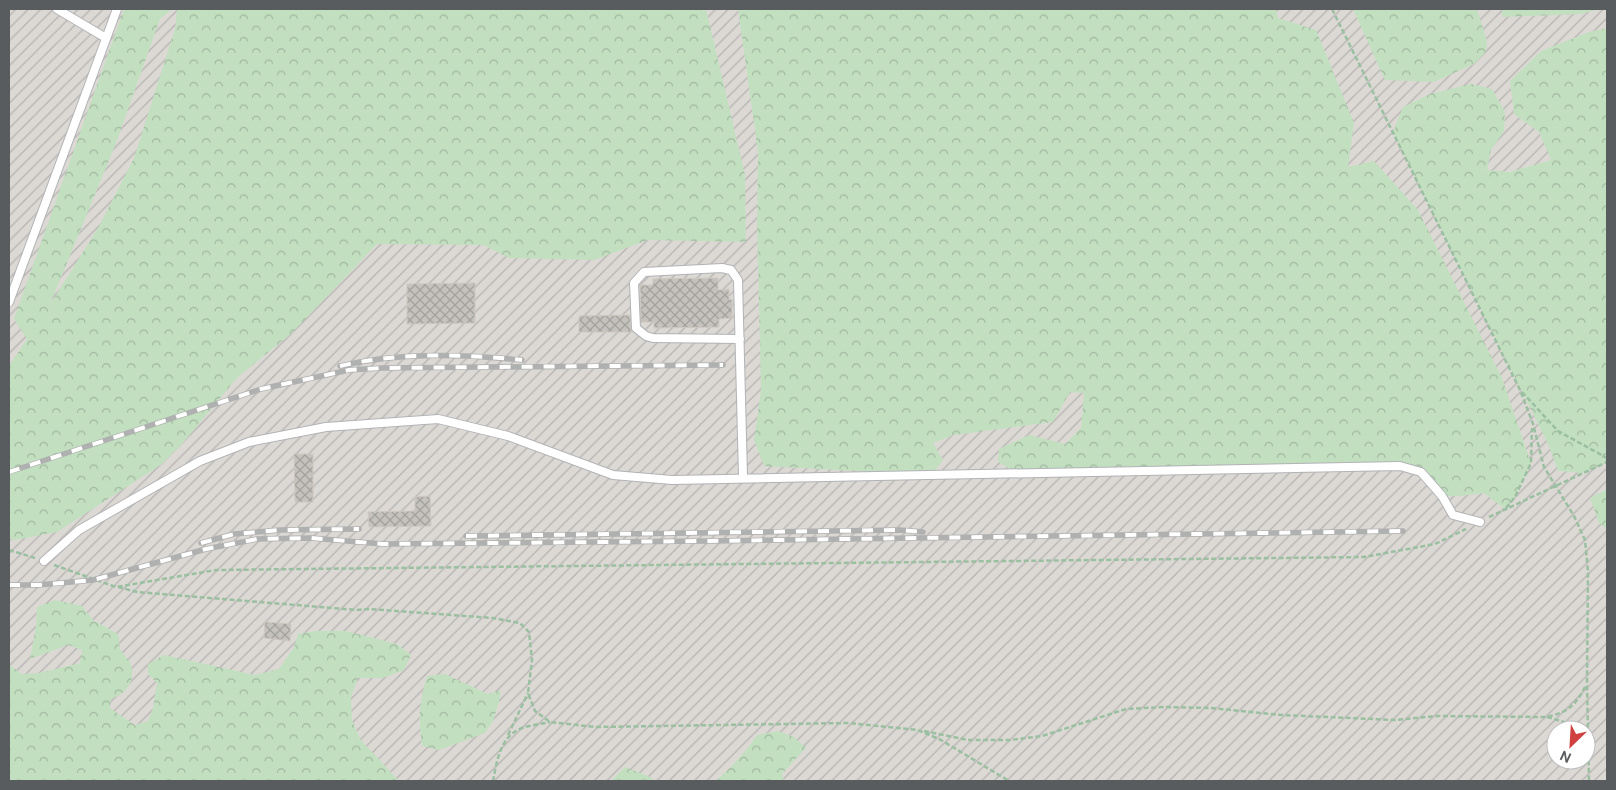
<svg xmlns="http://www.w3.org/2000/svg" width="1616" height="790" font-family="'DM Sans',sans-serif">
	<defs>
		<pattern id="industrial-furrows" width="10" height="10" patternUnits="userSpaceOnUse" patternTransform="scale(1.25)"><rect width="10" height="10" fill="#dcd9d5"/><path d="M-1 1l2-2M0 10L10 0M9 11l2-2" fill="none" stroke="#b5b3b0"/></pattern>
		<pattern id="forest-crowns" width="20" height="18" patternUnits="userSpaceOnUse" patternTransform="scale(1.25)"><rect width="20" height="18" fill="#c2dfc0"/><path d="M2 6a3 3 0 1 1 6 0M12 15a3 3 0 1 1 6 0" fill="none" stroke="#a1b89f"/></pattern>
		<pattern id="building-cross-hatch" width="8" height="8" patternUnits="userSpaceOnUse" patternTransform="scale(1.25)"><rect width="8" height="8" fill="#c5c2bd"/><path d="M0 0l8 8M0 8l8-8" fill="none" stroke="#a3a19d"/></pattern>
	</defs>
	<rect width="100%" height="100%" fill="#eae7e1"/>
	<path fill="url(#industrial-furrows)" fill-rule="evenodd" d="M9,9H1607V781H9ZM1556,730H1586V760H1556Z"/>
	<path fill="url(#forest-crowns)" d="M124,9H172L160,19L116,143L51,302L46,311L98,228L134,158L175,29L177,9H706L745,175L746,242L648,240L594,260L509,258L483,245L377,244L292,333L237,378L182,444L162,464L57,532L15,540L9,539V366L27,339L14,319Z
		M738,9H1276L1278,18L1316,30L1354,123L1348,167L1374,161L1418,210L1502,378L1531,463L1515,497L1505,509L1484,493L1460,496H1442L1421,472L1400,466L1017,473L998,462L999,449L1029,435L1065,444L1081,428L1084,393L1070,392L1053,422L954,435L933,443L943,460L932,475L764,466L754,440L761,390L757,226L758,152Z
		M1353,9H1477L1487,41L1486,52L1474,64L1434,82L1385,80Z
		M1502,9H1601L1581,14L1502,17Z
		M1607,28V462L1583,473L1558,471L1549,446L1393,132L1403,107L1430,94L1471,84L1492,89L1505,112L1504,131L1491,150L1487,170L1510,172L1551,160L1539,132L1514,114L1510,81L1541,51L1589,32Z
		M1607,489V529L1599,523L1590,498Z
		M55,600L82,606L93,620L118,634C119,638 119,645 120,649C123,654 127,658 130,662C137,680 127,693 111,699L110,708L135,725L148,721L153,708L157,683L148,674V664L164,655L255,675L279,669L294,647L298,634L315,631H346L397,644L411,655L404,670L383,678H358L351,697L352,720L360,739L399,781H9V664L21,674L39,673L80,663L82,650L68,645L30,659L36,626L37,607Z
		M445,674L488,694L501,690L499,702L493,721L485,733L439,750L422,746C418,717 419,704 427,676Z
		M778,731L794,737L806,748L782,774L784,781H715C731,768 745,753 757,735Z
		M625,767L648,776L655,781H611Z"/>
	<path fill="url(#building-cross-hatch)" stroke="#cec8c0" d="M718,278V290L729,289V300L732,299V318L719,319V327L654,328V322H641L640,285H653V279Z
		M475,283V323L407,324V284Z
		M630,315L631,332H579V316Z
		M294,454H313V502H295Z
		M430,496L431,526L369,527L368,512L415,511V497Z
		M265,622L291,624L290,641L264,638Z"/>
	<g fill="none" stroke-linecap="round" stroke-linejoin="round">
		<g stroke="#b1b3b6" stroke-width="10">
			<path id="service" d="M57,9L106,38
				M9,302L117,9
				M740,339L653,338L646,336L636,328L634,283L644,272L722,268L731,270L738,280L743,477
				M44,561L79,530L200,461L249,442L326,427L438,419L508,436L613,475L672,480L1400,466L1421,472L1442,496L1453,515L1480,522"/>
		</g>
		<path stroke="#9abfa1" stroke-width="2.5" stroke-dasharray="5 2.5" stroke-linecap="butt" d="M1332,9L1520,390L1533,424L1544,467L1574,516L1585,540L1588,571L1587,684L1589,781
			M1522,392L1558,431L1607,458
			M1506,508L1515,497L1531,463L1532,428
			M1489,517L1607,462
			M9,550L35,558
			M54,565L116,587L216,570L1364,557L1435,544L1466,529
			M118,587L137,592L357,610L369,609L493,618L520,623L529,632L532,660L528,693L535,711L550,722L595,727L849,723L918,730L941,740L1009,781
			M1547,717L1564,722L1576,730
			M924,731L968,740H1010L1042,736L1126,709L1164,707L1210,708L1282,715L1395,720L1437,716L1545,717C1568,713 1576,705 1586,685
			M508,735L528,693
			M493,781C497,761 500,736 522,728C531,725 541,724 550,722"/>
		<use href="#service" stroke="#fff" stroke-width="8"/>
		<g stroke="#afb0b0" stroke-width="5.5">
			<path id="rail" d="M340,366C400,352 461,354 522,360
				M9,472L261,389L349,370L382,368L723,365
				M466,536L900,530L923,532
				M201,543L234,534L280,530L359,529
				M9,585H38L93,580L206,549L257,539L311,538L383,544L709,541L1403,531"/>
		</g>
		<use href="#rail" stroke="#fff" stroke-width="4" stroke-dasharray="11" stroke-linecap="butt"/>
	</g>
	<rect width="1616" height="790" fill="none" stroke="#595c5f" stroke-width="20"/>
	<g transform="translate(1571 745) rotate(205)"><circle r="24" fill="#ffffff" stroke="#bdbebf"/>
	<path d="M0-4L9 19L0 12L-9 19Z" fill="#d14041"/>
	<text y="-8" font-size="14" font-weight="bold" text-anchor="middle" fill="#595c5f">N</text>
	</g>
</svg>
